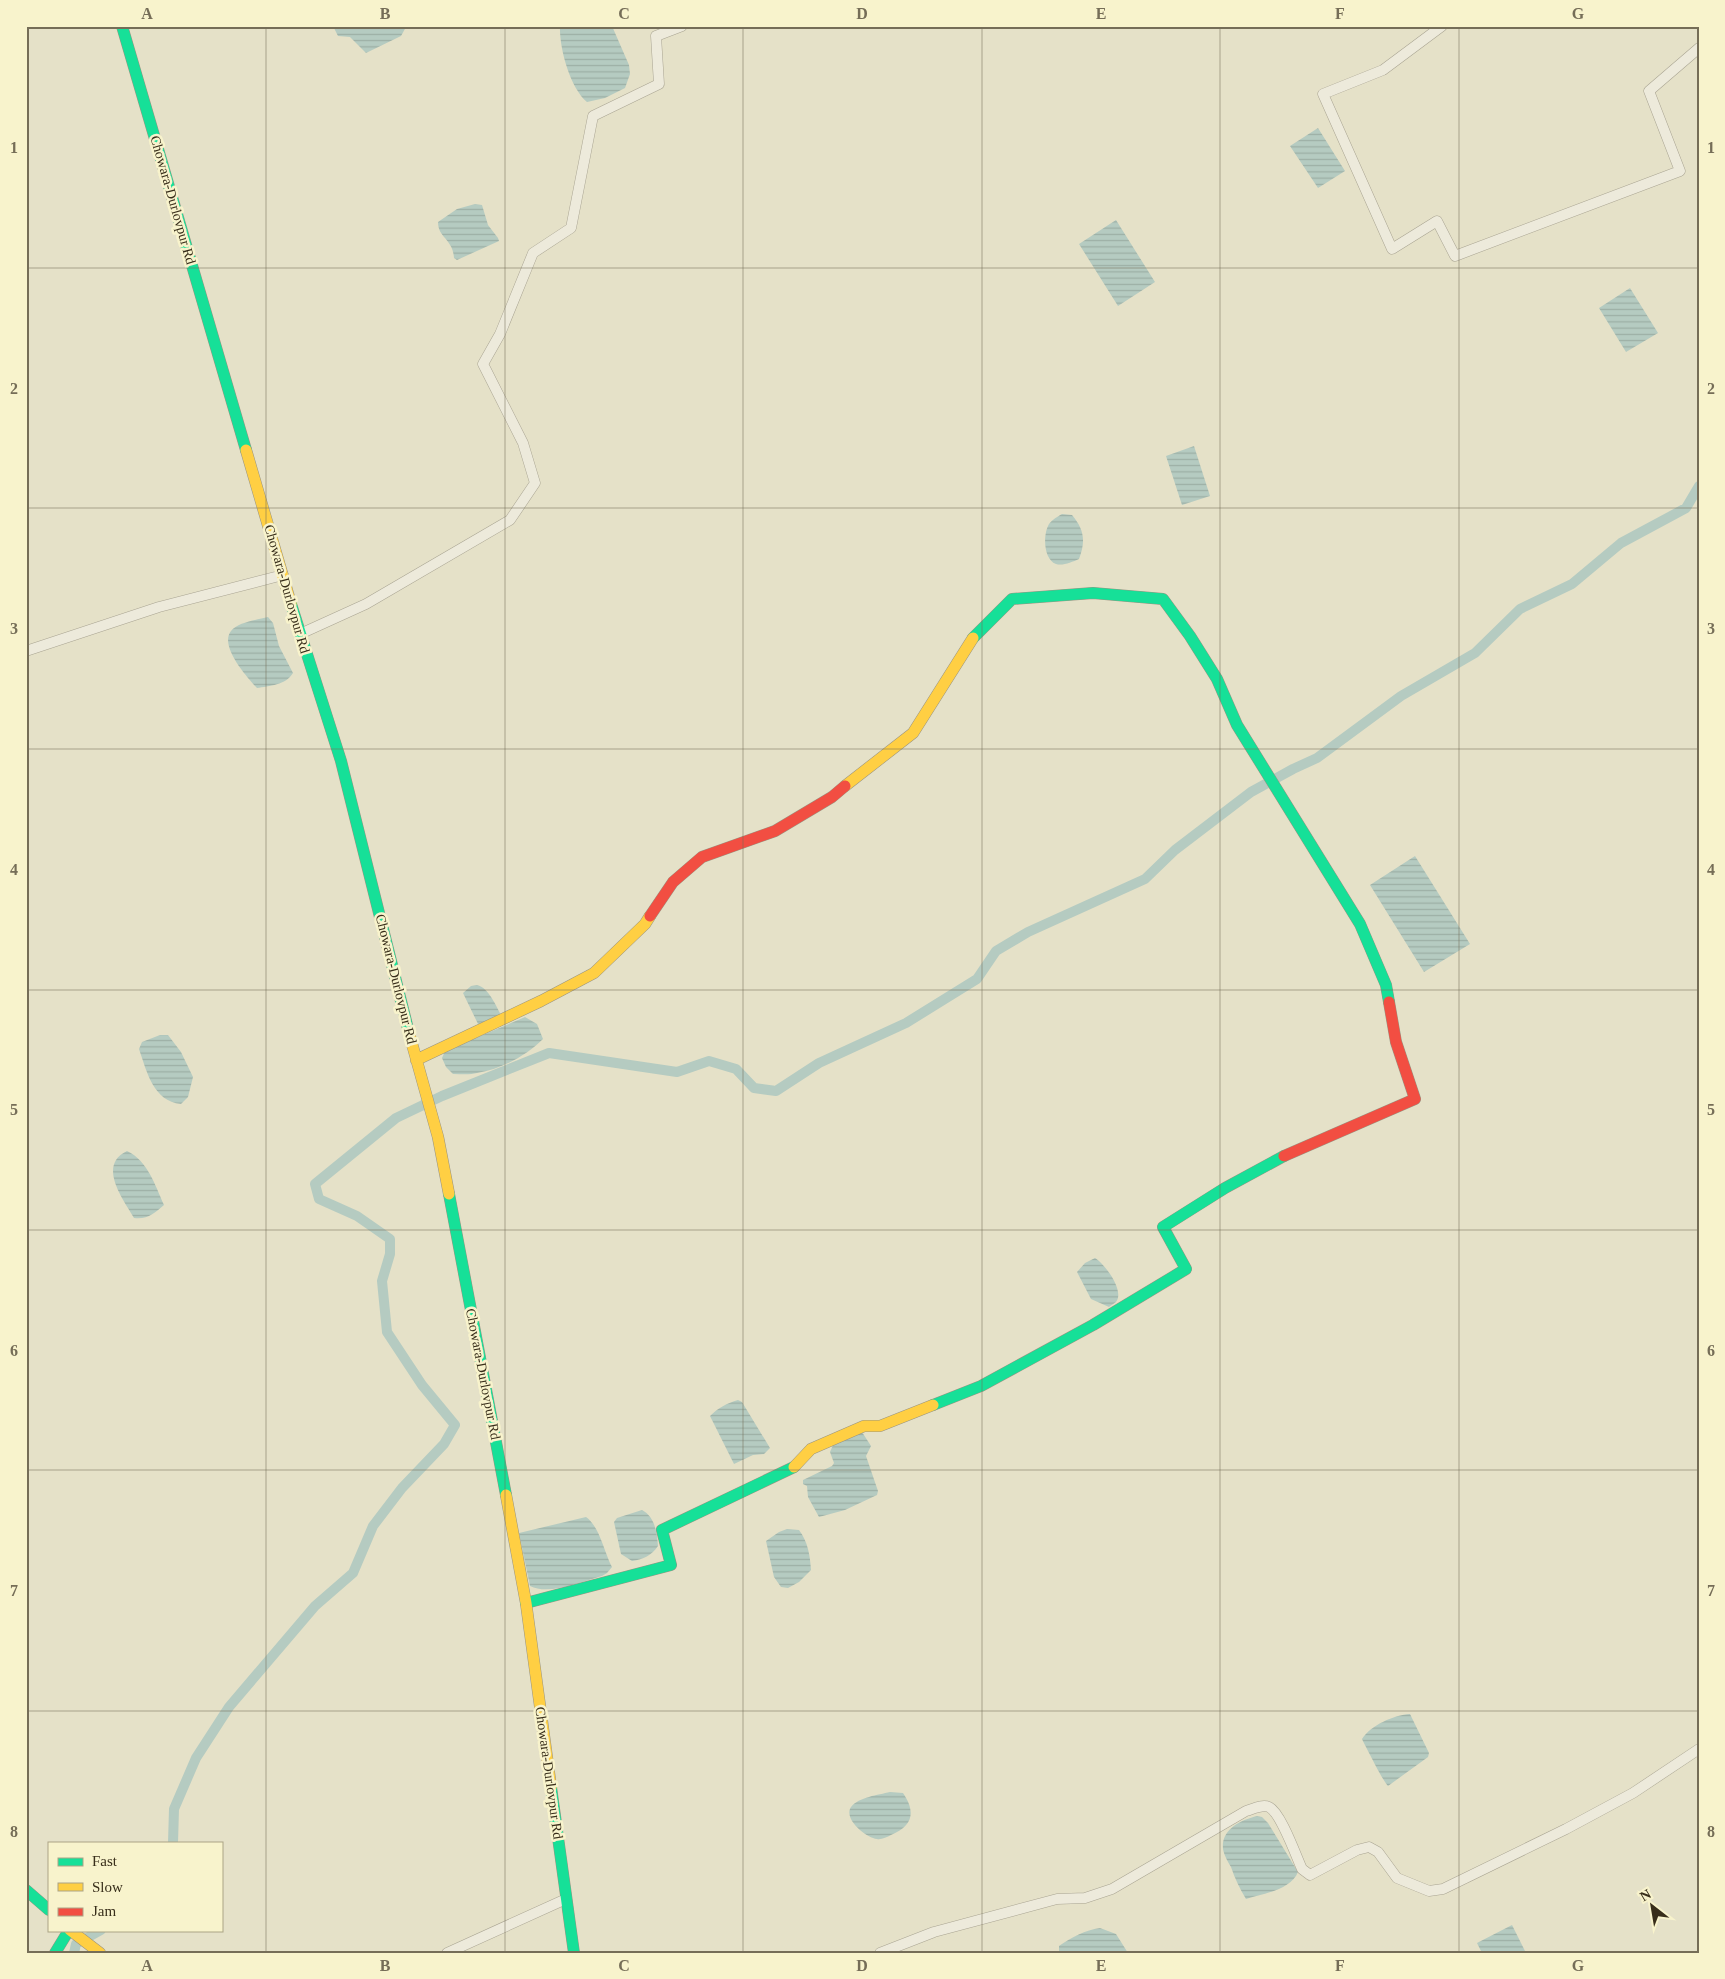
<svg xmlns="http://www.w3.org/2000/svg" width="1725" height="1979" font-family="'Times New Roman',serif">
	<defs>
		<pattern id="water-rules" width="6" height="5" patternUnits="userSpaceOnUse" patternTransform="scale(1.25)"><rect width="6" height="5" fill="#b5cbc1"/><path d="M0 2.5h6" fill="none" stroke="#9cafa5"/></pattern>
	</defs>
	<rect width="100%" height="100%" fill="#e5e1c8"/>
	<path fill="url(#water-rules)" d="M333,26H405L406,27L401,36L366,53L350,37L338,36Z
		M560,26H612L629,65L630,74L625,88L605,98L587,102C570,88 559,47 560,26Z
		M1318,128L1345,171L1318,188L1290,146Z
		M475,204L482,205L488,225L498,238L499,241L457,260L454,258C453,239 438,238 438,222L457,209Z
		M1116,220L1155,282L1118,306L1079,244Z
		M1630,288L1658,333L1626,352L1599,308Z
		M1194,446L1210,496L1182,505L1166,456Z
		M1062,514L1072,515C1084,529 1086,541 1079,559C1072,562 1063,566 1056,564C1043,559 1043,534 1049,524C1053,519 1057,517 1062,514Z
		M268,617L273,623L279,646L293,673C286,685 269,686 257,688C247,677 219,646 231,631C238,622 257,620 268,617Z
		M1415,856L1470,944L1424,972L1370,885Z
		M477,985C489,988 496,1006 502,1017L479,1026L463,993L471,986Z
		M525,1017L537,1024L543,1039C526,1056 501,1069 477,1073C470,1075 461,1074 453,1074L446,1067L442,1058L445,1051Z
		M160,1035H168L181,1052L193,1077L188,1097L181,1104C153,1101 147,1072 139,1049L142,1042Z
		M127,1151C148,1161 155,1185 164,1205C155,1213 147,1220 134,1218C123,1199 97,1165 127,1151Z
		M1095,1258C1105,1264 1125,1291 1116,1302C1114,1304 1111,1305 1109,1307L1091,1299L1077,1272L1085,1263Z
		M738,1400L742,1402L770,1448L764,1454L753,1455L734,1464L710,1416C718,1408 727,1403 738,1400Z
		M862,1432L871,1446L866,1456L878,1491L877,1495L845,1510L819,1517L808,1497L807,1486L803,1484V1480L832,1466L834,1463L830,1452L833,1445Z
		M642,1510C655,1517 657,1532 658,1546C651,1556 644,1559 632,1561L621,1554L614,1522L617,1518Z
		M586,1517C600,1527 604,1552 612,1567L607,1573L602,1576C583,1581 549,1596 530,1586L519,1533Z
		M787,1529L799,1530C808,1542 810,1555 811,1570L799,1582L788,1588L781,1587L774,1577L766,1541L779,1532Z
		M1410,1714L1429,1753L1428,1757L1388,1786C1383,1781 1366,1747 1362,1739C1371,1725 1394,1715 1410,1714Z
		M890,1792L903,1793C916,1812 913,1826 891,1835C887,1837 881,1840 877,1839C866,1838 843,1819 851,1807C859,1797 878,1795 890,1792Z
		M1257,1816L1262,1817L1268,1823L1298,1872C1291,1890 1262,1894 1246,1899C1240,1889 1235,1879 1231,1867C1228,1862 1224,1855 1223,1849C1221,1829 1241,1820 1257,1816Z
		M1512,1925L1526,1953H1482L1477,1943Z
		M1100,1928L1116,1934L1128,1953H1059V1946C1072,1937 1085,1930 1100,1928Z"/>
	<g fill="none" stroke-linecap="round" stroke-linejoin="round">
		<path stroke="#b5cbc1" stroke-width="10" d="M173,1843L174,1809L196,1758L229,1707L315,1606L353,1573L373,1526L402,1488L444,1444L455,1425L422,1385L387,1332L382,1281L390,1254V1239L357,1216L319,1199L315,1184L396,1118L442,1096L549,1053L677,1072L709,1061L736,1069L754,1088L776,1091L819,1063L906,1023L977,979L996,951L1028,932L1145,879L1175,850L1251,792L1293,769L1317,758L1401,696L1475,653L1520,609L1572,584L1621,543L1686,508L1699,486
			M74,1953L76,1944L101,1930"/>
		<g stroke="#a9a492" stroke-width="11">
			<path id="street" d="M1442,26L1383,70L1323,94L1392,249L1437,221L1455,256L1680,171L1649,91L1699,48
				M300,634L366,604L510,520L535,483L523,443L483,364L500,334L533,253L571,228L593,116L659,84L656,36L682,26
				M26,651L159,607L283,575
				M447,1953L566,1899
				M880,1953L934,1932L1057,1899L1085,1898L1112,1889L1246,1811C1253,1809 1262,1804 1269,1807C1281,1813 1296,1856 1302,1869L1310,1875L1357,1850L1369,1847L1378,1852L1397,1878L1429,1891L1443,1889L1566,1829L1633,1793L1699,1749"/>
		</g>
		<g stroke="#999482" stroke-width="12">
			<path id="fast" d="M122,26L246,450
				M291,604L341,761L409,1033
				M973,638L1012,599L1093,593L1163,599L1190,636L1217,679L1237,725L1360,924L1386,985L1389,1002
				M449,1194L506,1495
				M933,1405L981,1386L1093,1325L1186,1269L1163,1227L1225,1188L1284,1156
				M526,1603L671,1565L662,1530L794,1467
				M551,1787L574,1953
				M26,1890L49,1910
				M55,1953L69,1930"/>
		</g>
		<g stroke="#999482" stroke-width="12">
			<path id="slow" d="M246,450L291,604
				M845,786L913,733L973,638
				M409,1033L438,1137L449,1194
				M416,1060L541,1001L594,973L645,924L650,916
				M794,1467L811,1449L864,1426H880L933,1405
				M506,1495L526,1603L551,1787
				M70,1930L100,1953"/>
		</g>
		<g stroke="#999482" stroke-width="12">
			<path id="jam" d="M650,916L673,882L702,857L775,831L832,797L845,786
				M1284,1156L1415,1099L1396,1042L1389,1002"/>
		</g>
		<use href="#street" stroke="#edeadb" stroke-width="10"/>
		<use href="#fast" stroke="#16e098" stroke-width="11"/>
		<use href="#slow" stroke="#ffcf43" stroke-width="11"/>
		<use href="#jam" stroke="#f24e42" stroke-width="11"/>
	</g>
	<path fill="none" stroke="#756d57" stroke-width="1" stroke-opacity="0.55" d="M266,26V1953M505,26V1953M743,26V1953M982,26V1953M1220,26V1953M1459,26V1953M26,268H1699M26,508H1699M26,749H1699M26,990H1699M26,1230H1699M26,1470H1699M26,1711H1699"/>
	<g text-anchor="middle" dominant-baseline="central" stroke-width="5" stroke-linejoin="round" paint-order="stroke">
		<g font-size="14" fill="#382e1a" stroke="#f8f3cc">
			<text transform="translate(173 200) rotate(74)">Chowara-Durlovpur Rd</text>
			<text transform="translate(287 589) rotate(74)">Chowara-Durlovpur Rd</text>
			<text transform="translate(396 979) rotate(76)">Chowara-Durlovpur Rd</text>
			<text transform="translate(483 1374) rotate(79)">Chowara-Durlovpur Rd</text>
			<text transform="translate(549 1773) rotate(82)">Chowara-Durlovpur Rd</text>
		</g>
	</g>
	<rect width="1725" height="1979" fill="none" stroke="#f8f3cc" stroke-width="55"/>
	<rect x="48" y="1842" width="175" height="90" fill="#f8f3cc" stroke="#aba485"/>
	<rect x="58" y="1858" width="25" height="8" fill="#16e098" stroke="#aba485"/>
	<text x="92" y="1866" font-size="15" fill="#382e1a">Fast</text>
	<rect x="58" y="1883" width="25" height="8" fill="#ffcf43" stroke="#aba485"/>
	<text x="92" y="1892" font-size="15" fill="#382e1a">Slow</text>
	<rect x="58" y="1908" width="25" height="8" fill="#f24e42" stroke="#aba485"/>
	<text x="92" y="1916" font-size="15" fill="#382e1a">Jam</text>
	<g transform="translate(1652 1906) rotate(329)" stroke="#f8f3cc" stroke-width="4" paint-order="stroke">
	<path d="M0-4L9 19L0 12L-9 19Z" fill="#382e1a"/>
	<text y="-8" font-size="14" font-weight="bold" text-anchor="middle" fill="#382e1a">N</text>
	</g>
	<rect x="28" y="28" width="1670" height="1924" fill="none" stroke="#756d57" stroke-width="2"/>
	<g font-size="16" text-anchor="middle" font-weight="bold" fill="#756d57">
		<text x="147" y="19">A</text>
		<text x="385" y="19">B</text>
		<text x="624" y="19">C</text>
		<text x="862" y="19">D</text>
		<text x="1101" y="19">E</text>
		<text x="1340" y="19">F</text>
		<text x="1578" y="19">G</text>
		<text x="14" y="153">1</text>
		<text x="1711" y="153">1</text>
		<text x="14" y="394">2</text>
		<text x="1711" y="394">2</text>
		<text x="14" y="634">3</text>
		<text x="1711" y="634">3</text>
		<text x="14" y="875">4</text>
		<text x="1711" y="875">4</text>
		<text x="14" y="1115">5</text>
		<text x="1711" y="1115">5</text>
		<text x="14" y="1356">6</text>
		<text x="1711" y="1356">6</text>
		<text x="14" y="1596">7</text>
		<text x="1711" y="1596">7</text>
		<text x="14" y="1837">8</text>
		<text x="1711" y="1837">8</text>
		<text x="147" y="1971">A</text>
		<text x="385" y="1971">B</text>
		<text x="624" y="1971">C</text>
		<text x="862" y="1971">D</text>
		<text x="1101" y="1971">E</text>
		<text x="1340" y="1971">F</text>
		<text x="1578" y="1971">G</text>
	</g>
</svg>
